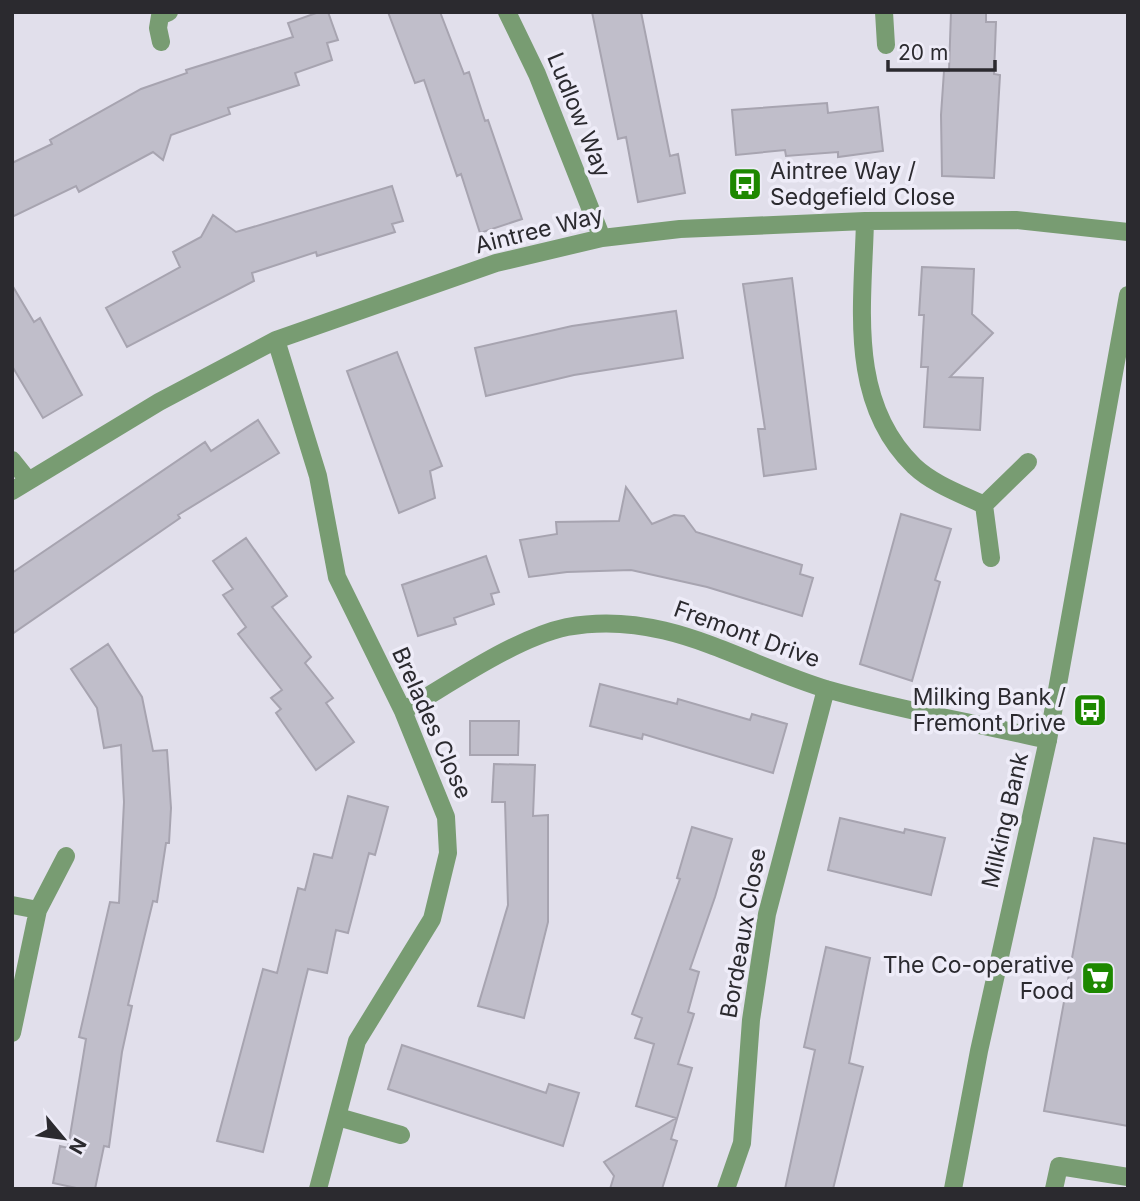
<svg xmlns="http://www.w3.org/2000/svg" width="1140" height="1201" font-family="Inter,sans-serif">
	<rect width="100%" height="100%" fill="#e1dfeb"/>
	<path fill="#c0beca" stroke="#a7a4b0" stroke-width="2" d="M319,12H328L338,40L327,43L332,60L295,73L299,85L228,108L230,114L171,135L163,160L153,152L79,192L76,186L12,217V163L52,144L50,140L141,89L187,73L186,70L293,37L288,23Z
		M388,12H440L464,74L469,72L485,121L488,120L522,219L480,233L461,174L457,176L424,80L415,83Z
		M592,12H641L670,156L678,154L685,193L638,202L626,137L618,139Z
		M951,12H986V22H996L994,74L1000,75L994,178L942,176L941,115L944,71H949Z
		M827,103L828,113L878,107L883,151L838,157V152L786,156L785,150L736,155L732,110Z
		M392,186L403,221L392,224L395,232L317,256L316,252L252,273L254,281L127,347L106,308L180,267L173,252L201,237L213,215L236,232Z
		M922,267L974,269L972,314L993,333L950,377L983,378L980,430L924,427L928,367H921L924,315H919Z
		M792,278L816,469L764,476L758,429H765L743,284Z
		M12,285L34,322L40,318L82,395L43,418L12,366Z
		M676,311L683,358L574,375L486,396L475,348L572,326Z
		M397,352L442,466L430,471L435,498L399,513L347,371Z
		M258,420L279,453L178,515L180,518L12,634V573L205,442L211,451Z
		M626,487L652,524L674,515L684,516L696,532L802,565L800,574L813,578L802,616L707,587L631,570L567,572L529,577L520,540L557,534L556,522L619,521Z
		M901,514L951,529L935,580L940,582L912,681L860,664Z
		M246,538L287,596L272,607L311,657L305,663L333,698L326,703L354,742L316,770L276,713L281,709L271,698L282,690L238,634L246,627L223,595L233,589L213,561Z
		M486,556L499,592L491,594L494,604L454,618L456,624L418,636L402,585Z
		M108,644L142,697L153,751L167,750L171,808L169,843H166L157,902L153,901L128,1005L132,1006L122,1052L109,1147L104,1146L95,1189H81L53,1183L60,1146L68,1148L86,1039L79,1037L110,902L119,903L124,802L121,745L104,748L97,708L71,669Z
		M600,684L677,704L678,699L750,720L752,714L787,724L773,773L643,734L642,739L590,726Z
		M470,721H519L518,755H470Z
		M494,764L535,765L533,816L548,815V922L524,1018L478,1006L508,905L505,802H492Z
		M348,796L388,807L375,855L369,853L348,933L336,930L327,973L308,969L263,1152L217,1141L263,969L277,973L298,888L305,890L314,854L332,858Z
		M840,818L904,833L905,829L945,838L931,895L828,870Z
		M692,827L732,839L715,897L690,969L699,972L688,1012L694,1014L678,1064L692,1068L671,1139L677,1141L662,1189H610L614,1176L604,1162L676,1118L636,1106L654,1044L635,1038L642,1018L632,1014L680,879L677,878Z
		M1094,838L1128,844V1126L1044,1111Z
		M826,947L870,958L849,1063L863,1067L833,1189H785L815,1050L804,1047Z
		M402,1045L546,1093L549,1084L579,1093L563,1146L388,1089Z"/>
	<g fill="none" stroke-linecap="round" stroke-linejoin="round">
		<path stroke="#789c72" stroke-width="18" d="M161,42L158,28L160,16L169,12
			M1054,1189L1059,1166L1128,1177"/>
		<path stroke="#789c72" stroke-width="18" d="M507,12L537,74L602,238
			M884,12L886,45
			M865,221C863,305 847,401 914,466C933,484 961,494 984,505
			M276,340L318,476L337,577L403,711L446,817L448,853L432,919L357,1041L318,1189
			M12,460L28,480
			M12,491L159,402L276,340L496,263L602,238L680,229L865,221L1016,220L1128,232
			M991,558L984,505L1028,462
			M403,711C450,684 515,638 567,627C664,609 738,662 826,689C899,710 975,723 1048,740
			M12,905L38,910
			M12,1033L38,910L66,856
			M338,1117L401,1135
			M726,1189L742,1143L751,1020L767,914L826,689"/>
		<path stroke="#789c72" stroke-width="18" d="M953,1189L979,1051L1048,740L1128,295"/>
	</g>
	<defs>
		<g id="bus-square" transform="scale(1.75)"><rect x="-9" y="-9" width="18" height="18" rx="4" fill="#1d8800" stroke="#eeecf8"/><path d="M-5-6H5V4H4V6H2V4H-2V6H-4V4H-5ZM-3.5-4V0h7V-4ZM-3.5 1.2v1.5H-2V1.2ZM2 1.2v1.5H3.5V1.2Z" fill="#fff"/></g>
		<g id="supermarket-square" transform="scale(1.75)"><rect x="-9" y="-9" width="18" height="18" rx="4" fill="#1d8800" stroke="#eeecf8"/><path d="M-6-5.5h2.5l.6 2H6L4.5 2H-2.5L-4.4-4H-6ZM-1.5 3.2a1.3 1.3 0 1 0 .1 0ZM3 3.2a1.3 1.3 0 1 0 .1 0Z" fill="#fff"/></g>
	</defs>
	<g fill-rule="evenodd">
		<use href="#bus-square" x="745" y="184"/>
		<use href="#bus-square" x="1090" y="710"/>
		<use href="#supermarket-square" x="1098" y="978"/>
	</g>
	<g text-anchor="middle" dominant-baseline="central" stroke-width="7" stroke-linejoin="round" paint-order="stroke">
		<g font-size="23" fill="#2b2a2f" stroke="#eeecf8">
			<text transform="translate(579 115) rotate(68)">Ludlow Way</text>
			<text transform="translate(539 230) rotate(-14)">Aintree Way</text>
			<text transform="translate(747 634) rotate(20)">Fremont Drive</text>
			<text transform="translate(432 723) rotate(66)">Brelades Close</text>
			<text transform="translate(1005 820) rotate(-77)">Milking Bank</text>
			<text transform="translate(743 933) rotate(-80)">Bordeaux Close</text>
		</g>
		<g font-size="23" fill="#2b2a2f" stroke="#eeecf8" text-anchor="end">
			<text x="770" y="171" text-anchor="start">Aintree Way /<tspan x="770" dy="26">Sedgefield Close</tspan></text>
			<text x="1066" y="697">Milking Bank /<tspan x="1066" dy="26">Fremont Drive</tspan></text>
			<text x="1074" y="965">The Co-operative<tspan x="1074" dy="26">Food</tspan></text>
		</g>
	</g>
	<rect width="1140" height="1201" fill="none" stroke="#2b2a2f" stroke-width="28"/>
	<g transform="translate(63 1138) rotate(119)" stroke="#eeecf8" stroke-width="5" paint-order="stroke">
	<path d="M0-5L12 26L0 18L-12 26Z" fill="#2b2a2f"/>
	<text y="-10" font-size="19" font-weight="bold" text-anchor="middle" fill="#2b2a2f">N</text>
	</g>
	<path d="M888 60v10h107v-10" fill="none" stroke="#2b2a2f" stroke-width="3.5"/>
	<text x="898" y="60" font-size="21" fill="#2b2a2f" stroke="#eeecf8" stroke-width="5" paint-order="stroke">20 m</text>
</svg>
